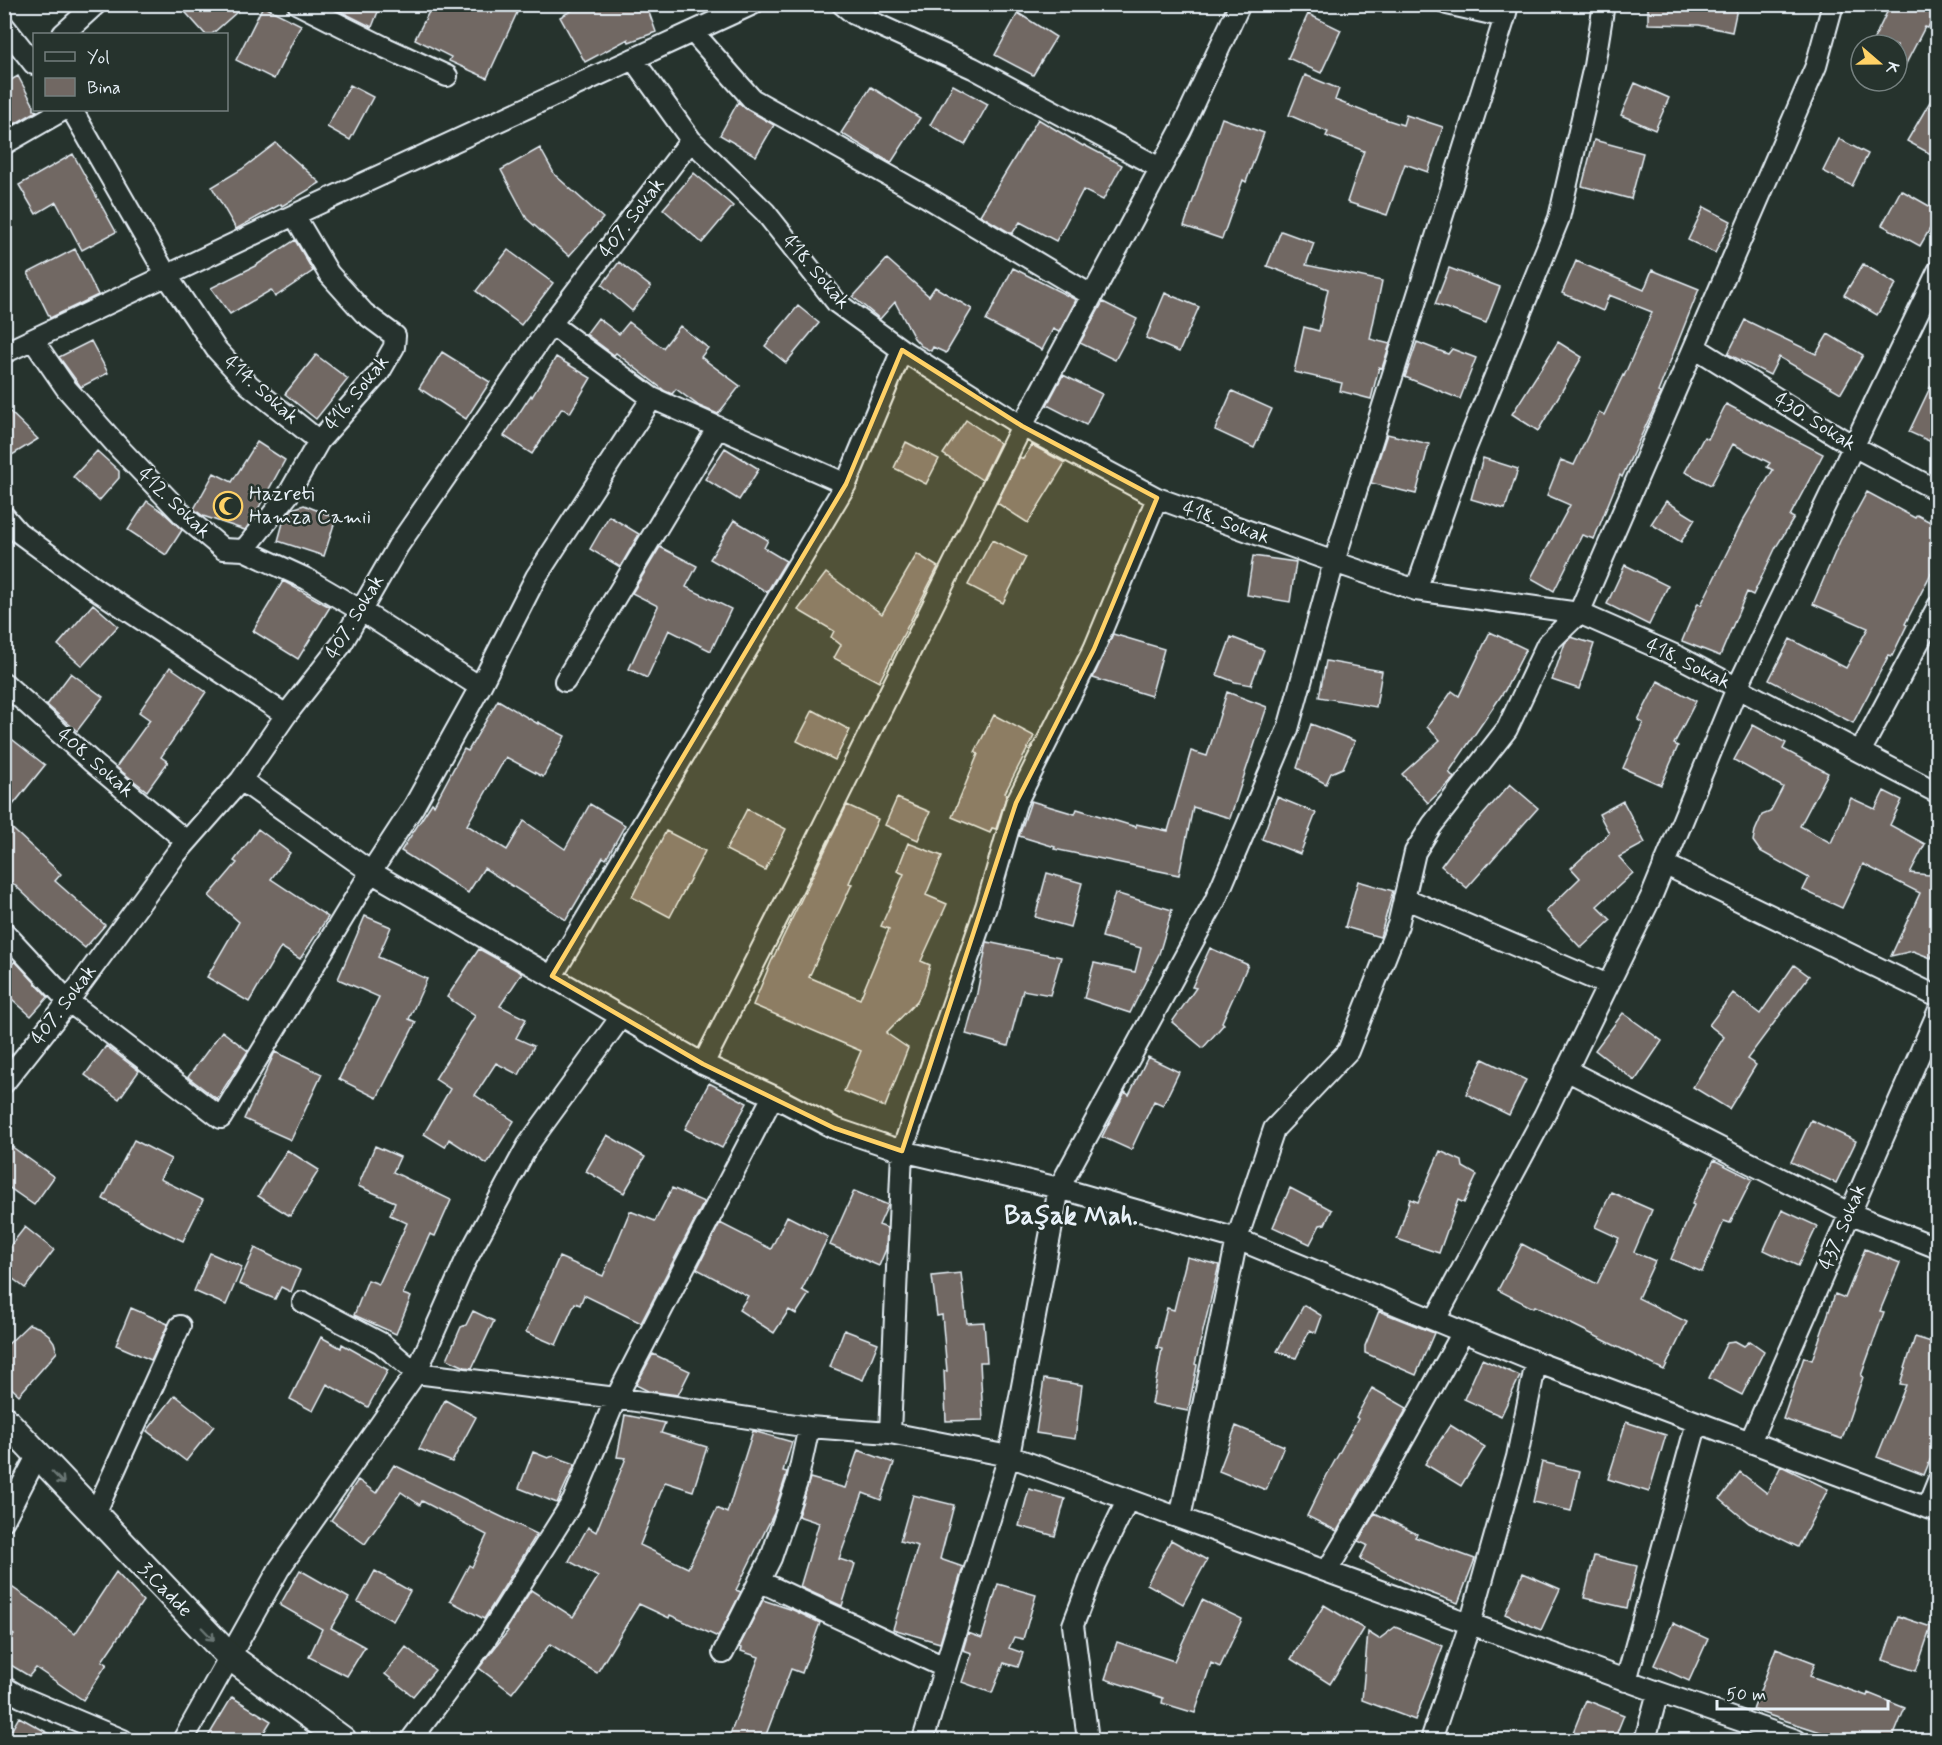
<svg xmlns="http://www.w3.org/2000/svg" width="1942" height="1745" font-family="Mynerve,sans-serif">
	<rect width="100%" height="100%" fill="#26332d"/>
	<filter id="ink" filterUnits="userSpaceOnUse"><feTurbulence type="fractalNoise" baseFrequency=".0167" numOctaves="2"/><feDisplacementMap in="SourceGraphic" scale="12" xChannelSelector="R" yChannelSelector="G"/><feConvolveMatrix kernelMatrix="1 2 1 2 8 2 1 2 1" color-interpolation-filters="sRGB"/></filter>
	<g filter="url(#ink)">
		<path fill="#716863" stroke="#e8f1f8" stroke-width="1.5" d="M178,4H246L212,34H205Z
			M326,4H381L372,27Z
			M433,4H521L487,78L449,61L451,57L415,39Z
			M583,4H646L656,32L629,42L628,39L585,62L560,17Z
			M1648,4H1738L1732,32L1699,25L1648,24Z
			M1891,4H1938L1928,28L1925,27L1897,81V45H1871Z
			M263,6L301,25L274,79L236,60Z
			M1018,13L1056,37L1033,75L995,55Z
			M1308,14L1341,30L1321,73L1288,58Z
			M1305,75L1339,89L1335,100L1370,114L1403,125L1406,115L1443,127L1428,172L1405,164L1387,215L1347,202L1364,151L1326,136L1328,132L1289,115Z
			M18,76L34,106V110L37,111L4,130V84Z
			M1635,83L1669,98L1655,130L1621,115Z
			M350,85L373,97L350,140L327,127Z
			M953,85L988,104L965,145L930,125Z
			M871,87L920,118L891,163L841,133Z
			M1938,88V158L1907,141Z
			M738,102L746,109L774,125L756,156L720,135Z
			M1222,118L1264,133L1246,182L1243,180L1222,239L1184,226Z
			M1038,119L1083,146L1084,145L1122,165L1103,200L1083,190L1056,241L1020,222L1012,234L980,215Z
			M1839,139L1868,154L1852,186L1823,171Z
			M1594,140L1643,153L1631,199L1582,186Z
			M276,143L320,183L282,206L281,204L236,229L212,187L242,169Z
			M540,148L555,175L603,218L569,256L527,219L501,170Z
			M73,154L116,232L82,250L56,202L36,214L19,185Z
			M694,173L733,206L702,243L663,209Z
			M1901,190L1938,211V215L1920,246L1882,225Z
			M1704,207L1731,221L1715,253L1688,240Z
			M1281,231L1314,243L1306,265L1382,281L1370,339L1390,344L1382,368L1379,367L1371,399L1340,391L1342,383L1294,372L1304,327L1319,331L1328,289L1267,266Z
			M295,240L313,271L275,297L271,290L230,314L211,288L255,266Z
			M75,249L98,295L50,318L28,273Z
			M508,250L553,283L521,325L476,291Z
			M887,259L929,296L935,287L972,309L946,353L933,347L931,351L921,346L914,338L895,302L880,319L853,297Z
			M1576,261L1644,290L1652,270L1699,289L1658,392L1661,393L1622,477L1620,475L1594,539L1582,535L1554,591L1531,578L1570,505L1547,495L1561,460L1574,465L1599,412L1604,415L1623,375L1624,376L1652,312L1609,295L1603,311L1562,293Z
			M619,262L651,287L632,311L602,285Z
			M1863,264L1896,284L1877,315L1844,295Z
			M1013,268L1076,300L1059,332L1053,329L1042,350L986,321Z
			M1449,268L1500,287L1486,323L1435,304Z
			M1165,293L1199,307L1179,352L1146,338Z
			M1103,302L1137,319L1115,360L1080,343Z
			M798,306L819,323L786,363L765,346Z
			M598,318L619,334L629,322L663,348L680,326L708,348L701,357L740,386L718,414L699,406L676,389L672,394L665,391L616,353L614,355L586,334Z
			M1745,320L1816,354L1828,334L1863,355L1841,393L1779,357L1770,375L1728,354Z
			M91,341L108,373L81,387L59,357Z
			M1417,342L1448,354L1452,349L1476,358L1460,399L1405,377Z
			M1558,342L1582,357L1538,431L1512,414Z
			M442,352L490,382L466,419L419,388Z
			M316,355L348,379L316,419L285,394Z
			M556,357L591,378L570,413L562,408L532,454L504,436L531,395L532,397Z
			M1938,371V445L1909,432Z
			M1063,375L1102,394L1086,425L1047,405Z
			M1232,391L1272,409L1254,448L1215,430Z
			M1726,404L1823,454L1790,516L1794,518L1776,547L1753,595L1747,592L1720,656L1682,641L1698,603L1701,605L1742,522L1773,470L1767,467L1770,463L1733,444L1711,485L1685,472L1704,437L1708,439Z
			M4,406L38,439L4,460Z
			M966,420L1000,443L982,480L943,454Z
			M1387,434L1429,444L1416,494L1371,483Z
			M257,442L285,460L252,520L245,530L203,516L194,509L214,473L232,482Z
			M906,442L939,459L926,484L894,468Z
			M1032,445L1065,463L1028,523L997,503L1020,457L1023,459Z
			M725,448L759,469L739,500L705,479Z
			M97,451L119,471V478L99,501L73,477Z
			M1483,458L1518,469L1505,509L1471,499Z
			M1867,492L1915,518L1917,515L1938,526V560L1905,624L1907,625L1892,656L1889,655L1853,723L1769,680L1790,639L1846,668L1868,628L1813,604L1840,541Z
			M147,501L163,512L182,530L166,555L128,530Z
			M1666,501L1695,519L1681,542L1651,524Z
			M304,505L336,518L324,556L278,541L284,519L292,509Z
			M609,516L639,534L620,567L590,549Z
			M734,520L768,540L764,548L786,561L767,592L710,559Z
			M992,540L1026,557L1003,603L968,585Z
			M660,547L697,566L686,587L731,609L711,651L669,630L647,678L629,669L658,606L632,593Z
			M917,554L938,567L879,682L834,658L841,645L831,637L834,631L798,610L826,573L882,614Z
			M1253,556L1296,562L1290,602L1247,595Z
			M1625,565L1668,586L1649,625L1607,604Z
			M283,581L330,607L298,659L253,631Z
			M93,604L118,626L82,666L58,645Z
			M1490,632L1526,649L1505,690L1449,772L1454,778L1428,803L1402,774L1440,740L1427,727L1452,691L1459,696Z
			M1113,634L1164,649L1151,696L1093,678Z
			M1231,637L1264,650L1251,685L1235,682L1217,675Z
			M1571,637L1594,644L1579,689L1552,680L1565,643Z
			M1326,661L1382,671L1376,707L1319,697Z
			M170,667L206,692L161,757L168,762L147,791L116,767L150,720L139,712Z
			M71,673L103,697L77,731L47,705Z
			M1658,681L1696,701L1674,744L1678,746L1661,785L1623,768L1643,723L1638,720Z
			M1227,692L1267,707L1230,818L1193,807L1179,875L1054,849L1055,847L1019,836L1031,801L1075,814L1077,809L1136,827V824L1168,831L1191,751L1207,756Z
			M498,700L538,724V722L565,736L543,777L506,757L467,825L507,850L524,821L565,849L590,804L625,825L606,859L603,857L566,920L484,868L468,893L401,851L432,803L434,805L464,749L468,751Z
			M813,710L850,730L835,760L797,741Z
			M994,715L1034,736L1005,793L1007,794L996,829L992,828L990,833L952,817L978,754L975,752Z
			M1311,724L1355,741L1343,768L1331,773L1326,784L1297,768Z
			M1753,725L1786,743L1783,749L1828,773L1800,826L1831,843L1851,798L1875,809L1884,791L1902,800L1890,825L1925,844L1910,873L1929,875L1938,857V943L1931,958L1913,951L1891,956L1920,893L1863,864L1842,908L1803,890L1809,878L1760,851L1753,841L1755,831L1762,815L1770,812L1783,787L1734,760Z
			M4,733L45,765L4,816Z
			M1510,784L1538,808L1467,888L1441,866L1459,842Z
			M1277,797L1316,813L1300,854L1262,839Z
			M897,798L930,812L918,840L885,825Z
			M1623,801L1645,843L1619,857L1633,873L1597,906L1611,920L1581,948L1546,911L1580,878L1571,868L1609,833L1599,814Z
			M847,805L878,819L849,883L852,884L809,977L860,999L889,929L881,926L904,874L897,871L908,843L942,856L926,895L947,904L921,961L930,965L924,988L917,1001L886,1033L908,1048L885,1107L844,1091L861,1051L753,1005L771,962Z
			M747,809L786,829L765,870L726,850Z
			M4,821L61,874L55,881L105,925L85,948L54,922L4,875Z
			M258,829L290,853L271,879L328,917L300,959L281,947L249,1002L207,977L239,922L209,896L237,863L234,861Z
			M666,831L705,851L670,917L632,897Z
			M1047,873L1082,883L1070,927L1035,917Z
			M1358,881L1393,891L1380,937L1345,927Z
			M1115,893L1172,910L1159,954L1130,1013L1084,998L1094,963L1135,972L1141,948L1102,937Z
			M365,916L391,927L378,957L427,979L409,1019L416,1022L377,1098L339,1079L379,997L338,979Z
			M987,942L1061,957L1050,995L1023,990L1008,1046L966,1034L977,993Z
			M1210,948L1248,965L1222,1022L1224,1024L1203,1048L1172,1022L1196,988L1192,987Z
			M479,949L522,973L500,1006L526,1019L516,1038L534,1046L519,1075L496,1063L475,1095L514,1121L487,1164L449,1139L445,1147L424,1134L450,1089L435,1079L475,1016L447,997Z
			M15,961L48,997L31,1016L4,992V973Z
			M1794,965L1809,976L1747,1059L1756,1065L1729,1109L1693,1087L1724,1037L1709,1025L1733,993L1760,1014Z
			M1623,1013L1662,1041L1635,1081L1595,1050Z
			M222,1031L248,1051L217,1099L188,1077Z
			M106,1046L139,1071L119,1099L85,1075Z
			M275,1052L322,1074L291,1140L244,1119Z
			M1148,1057L1179,1072L1163,1105L1154,1101L1131,1150L1102,1137L1125,1092L1129,1095Z
			M1483,1059L1526,1080L1509,1115L1466,1094Z
			M709,1083L747,1103L722,1148L685,1129Z
			M1811,1120L1856,1141L1836,1183L1791,1162Z
			M607,1135L645,1157L624,1193L586,1171Z
			M134,1140L171,1159L160,1179L203,1200L183,1241L147,1224L103,1199Z
			M4,1141L54,1177L34,1205L4,1184Z
			M375,1146L400,1157L393,1172L451,1200L435,1236L430,1234L403,1294L411,1297L396,1334L354,1315L368,1280L379,1284L407,1223L390,1215L395,1202L358,1186Z
			M287,1150L319,1170L290,1216L258,1196Z
			M1440,1151L1462,1161L1463,1167L1477,1175L1464,1203L1458,1200L1439,1253L1397,1239L1410,1199L1418,1202Z
			M1714,1160L1752,1179L1730,1223L1724,1221L1702,1272L1671,1259L1694,1205L1692,1204Z
			M672,1188L704,1202L641,1323L584,1295L580,1305L575,1303L556,1345L526,1332L559,1257L603,1276L630,1211L655,1221Z
			M1290,1188L1332,1210L1325,1224L1320,1225L1310,1244L1273,1227Z
			M854,1191L888,1205L879,1225L887,1228L886,1249L879,1266L830,1245Z
			M1611,1192L1652,1210L1634,1252L1655,1261L1638,1298L1687,1322L1664,1370L1535,1306L1533,1308L1498,1290L1522,1244L1597,1284L1619,1238L1595,1227Z
			M1782,1210L1817,1226L1798,1266L1764,1250Z
			M787,1216L828,1237L802,1290L809,1294L796,1314L789,1310L774,1333L739,1310L748,1296L697,1269L720,1223L771,1249Z
			M25,1227L54,1250L25,1288L4,1272V1254Z
			M255,1248L300,1270L291,1292L281,1287L275,1299L239,1284Z
			M1865,1249L1900,1263L1880,1311L1884,1312L1861,1376L1863,1377L1842,1439L1783,1419L1804,1357L1812,1360L1835,1294L1845,1298Z
			M210,1253L242,1267L226,1305L194,1291Z
			M1187,1257L1219,1265L1195,1364L1197,1365L1188,1411L1152,1404L1162,1349L1157,1348L1167,1308L1174,1310Z
			M961,1273L967,1323L984,1322L987,1362H980L983,1420L946,1421L944,1371H947L942,1315L937,1316L932,1276Z
			M1304,1305L1322,1316L1316,1333L1310,1330L1296,1358L1277,1351Z
			M131,1308L168,1324L151,1360L116,1345Z
			M473,1311L494,1321L472,1368L465,1367L447,1359L461,1327L466,1325Z
			M1379,1311L1434,1333L1416,1375L1365,1353V1346Z
			M29,1324L40,1328L49,1335L54,1342L57,1352L19,1395L4,1381V1348Z
			M844,1330L878,1343L863,1380L830,1367Z
			M321,1337L341,1348L342,1344L388,1370L368,1407L327,1384L313,1411L290,1399Z
			M1915,1337L1938,1344V1441L1924,1475L1877,1457L1906,1385L1900,1384Z
			M1735,1341L1744,1346L1750,1341L1764,1351L1742,1395L1709,1378L1727,1342Z
			M653,1354L690,1371L678,1395L648,1391L636,1385Z
			M1482,1359L1520,1376L1501,1416L1464,1399Z
			M1044,1379L1082,1385L1075,1439L1036,1433Z
			M1372,1388L1407,1408L1337,1531L1307,1516L1327,1475L1358,1419L1356,1417Z
			M175,1395L214,1426L186,1461L147,1431Z
			M445,1400L476,1417L452,1462L419,1449Z
			M625,1415L665,1423L661,1433L707,1447L693,1491L665,1482L640,1545L688,1568L717,1508L727,1513L753,1431L792,1442L783,1471L787,1472L785,1479L774,1513L736,1590L741,1592L718,1637L670,1615L669,1618L639,1604L597,1673L550,1644L512,1693L479,1668L508,1631L506,1630L531,1590L573,1617L598,1577L569,1561L588,1527L596,1532L626,1458L617,1457Z
			M1626,1422L1666,1435L1649,1492L1608,1479Z
			M1450,1425L1485,1447L1461,1486L1425,1464Z
			M1236,1426L1284,1446L1266,1490L1219,1471Z
			M858,1450L894,1463L881,1500L863,1493L839,1559L855,1564L842,1606L800,1587L819,1523L798,1516L810,1478L845,1488Z
			M533,1452L548,1458L553,1456L575,1464L557,1503L519,1488Z
			M1542,1462L1580,1471L1571,1511L1533,1502Z
			M394,1465L537,1534L484,1619L450,1601L469,1565L472,1567L487,1535L422,1501L420,1505L401,1492L365,1544L331,1520L358,1480L376,1493Z
			M1781,1466L1828,1489L1798,1547L1749,1523L1720,1499L1740,1472L1767,1493Z
			M1029,1489L1065,1499L1055,1536L1019,1526Z
			M913,1495L954,1505L940,1559L963,1567L940,1643L893,1629L918,1546L900,1541Z
			M1375,1513L1417,1534L1415,1537L1475,1559L1458,1603L1417,1588L1360,1559L1367,1545L1358,1541Z
			M1171,1540L1207,1560L1183,1604L1147,1584Z
			M1594,1556L1637,1566L1627,1608L1584,1598Z
			M300,1570L349,1598L331,1628L365,1647L347,1676L309,1657L322,1629L280,1605Z
			M375,1571L410,1591L393,1621L358,1602Z
			M116,1572L143,1601L102,1661L107,1664L83,1700L36,1668L29,1676L9,1664L4,1658V1645L14,1635L4,1628V1582L44,1609L75,1634Z
			M1523,1573L1560,1589L1541,1630L1505,1614Z
			M998,1584L1036,1595L1023,1639L1014,1637L1009,1648L1023,1653L1018,1667L1004,1663L992,1693L962,1682L972,1653L963,1650L968,1633L982,1638Z
			M763,1600L793,1610L820,1623L802,1673L791,1669L764,1740H728L759,1657L741,1651L742,1648L739,1647Z
			M1202,1600L1242,1619L1220,1667L1211,1663L1195,1713L1162,1703L1163,1698L1105,1679L1117,1642L1174,1661Z
			M1324,1605L1364,1629L1330,1684L1291,1659Z
			M1898,1616L1931,1627L1916,1671L1883,1660Z
			M1673,1623L1708,1639L1689,1681L1654,1665Z
			M1395,1627L1443,1646L1415,1720L1362,1700L1368,1632L1379,1639Z
			M406,1647L435,1670L413,1696L385,1674Z
			M1776,1648L1815,1663L1810,1676L1867,1696L1868,1693L1905,1708L1892,1740H1845L1753,1710Z
			M232,1697L271,1721L259,1740H206Z
			M1586,1700L1624,1715L1614,1740H1570Z
			M19,1717L61,1740H6Z"/>
		<g fill="none" stroke-linecap="round" stroke-linejoin="round">
			<g stroke="#e8f1f8" stroke-width="24">
				<path id="minor" d="M298,4L386,48L447,76
					M842,4L854,14L973,68L1160,168
					M1447,4L1505,17
					M4,26L34,64
					M693,32L752,99L925,196L1091,295
					M63,34L96,4
					M633,59L691,140L765,212L837,303L902,350L1022,426L1157,498L1334,562L1416,590L1579,613L1679,657L1938,793
					M72,110L167,276L216,349L249,385L319,441
					M4,144L63,110
					M551,324L652,398L846,484
					M33,340L66,388L121,450L186,518L223,549L244,550L307,579L360,610L480,687
					M1696,348L1853,446L1938,491
					M4,353L294,215L753,4
					M4,516L18,532L97,590L286,715
					M244,550L288,495L319,441L379,373L394,347L395,336L364,313L329,274L294,215
					M1416,590L1463,455L1559,218L1594,66L1604,4
					M565,681L718,427
					M4,683L92,762L186,841
					M1860,752L1938,606
					M241,780L371,872L703,1064L773,1096L834,1128L902,1151L1059,1188L1237,1239L1536,1362L1938,1512
					M1664,864L1938,997
					M1404,898L1608,985
					M4,932L68,1001L221,1118L371,872L414,806L480,687L536,577L652,398
					M552,976L846,484L902,350
					M703,1064L793,887L1022,426L1181,130L1240,4
					M1566,1070L1849,1213L1938,1248
					M4,1083L58,1015L176,854L241,780L286,715L341,645L398,546L551,324L691,140
					M303,1302L381,1343L416,1373L616,1398L809,1427L890,1433L1009,1456L1658,1692L1796,1740
					M1435,1320L1544,1116L1652,895L1737,688L1938,271
					M890,1433L902,1151L986,907L1016,803L1094,649L1157,498
					M1750,1442L1938,1012
					M1927,1508L1938,1481
					M94,1516L180,1326
					M1180,1518L1237,1239L1274,1129L1348,1051L1398,925L1415,852L1432,825L1507,729L1547,644L1579,613L1816,66L1833,4
					M4,1520L37,1456
					M1327,1571L1379,1483L1463,1332
					M759,1581L944,1667
					M723,1653L771,1558L797,1482L809,1427
					M1626,1681L1697,1422
					M4,1687L21,1697L123,1740
					M183,1740L279,1569L416,1373L465,1262L528,1145L621,1017
					M411,1740L486,1639L573,1501L616,1398L773,1096
					M923,1740L1009,1456L1059,1188L1215,901L1288,729L1334,562L1505,17L1508,4
					M1088,1740L1073,1625L1095,1567L1128,1499
					M1431,1740L1470,1624L1517,1457L1536,1362
					M1645,1740L1658,1692"/>
			</g>
			<g stroke="#e8f1f8" stroke-width="30">
				<path id="tertiary" d="M4,1419L229,1656L343,1740"/>
			</g>
			<use href="#minor" stroke="#26332d" stroke-width="20"/>
			<use href="#tertiary" stroke="#26332d" stroke-width="26"/>
		</g>
		<defs><path id="oneway-shaft" d="M-6 0H5M1.5-3L5.5 0L1.5 3" fill="none" stroke-width="1.6" stroke-linecap="round" stroke-linejoin="round" transform="scale(1.5)"/></defs>
		<g stroke="#6a7674">
			<use href="#oneway-shaft" transform="translate(58 1478) rotate(46)"/>
			<use href="#oneway-shaft" transform="translate(208 1634) rotate(46)"/>
		</g>
	</g>
	<path fill="#ffd166" fill-opacity="0.2" stroke="#ffd166" stroke-width="4.5" stroke-linejoin="round" d="M902,350L1022,426L1157,498L1094,649L1016,803L902,1151L834,1128L703,1064L552,976L846,484Z"/>
	<defs>
		<g id="mosque-ring" transform="scale(1.5)"><circle r="9.5" fill="#26332d" stroke="#ffd166" stroke-width="1.5"/><path d="M3.5-4.9A6 6 0 1 0 3.5 4.9A5 5 0 1 1 3.5-4.9Z" fill="#ffd166"/></g>
	</defs>
	<g fill-rule="evenodd">
		<use href="#mosque-ring" x="228" y="506"/>
	</g>
	<g text-anchor="middle" dominant-baseline="central" stroke-width="5" stroke-linejoin="round" paint-order="stroke">
		<g font-size="20" fill="#e8f1f8" stroke="#26332d">
			<text transform="translate(632 218) rotate(-53)">407. Sokak</text>
			<text transform="translate(816 272) rotate(49)">418. Sokak</text>
			<text transform="translate(261 390) rotate(42)">414. Sokak</text>
			<text transform="translate(357 393) rotate(-51)">416. Sokak</text>
			<text transform="translate(1815 422) rotate(32)">430. Sokak</text>
			<text transform="translate(174 503) rotate(44)">412. Sokak</text>
			<text transform="translate(1226 523) rotate(20)">418. Sokak</text>
			<text transform="translate(355 617) rotate(-59)">407. Sokak</text>
			<text transform="translate(1688 664) rotate(26)">418. Sokak</text>
			<text transform="translate(95 763) rotate(41)">408. Sokak</text>
			<text transform="translate(64 1005) rotate(-53)">407. Sokak</text>
			<text transform="translate(1843 1227) rotate(-67)">437. Sokak</text>
			<text transform="translate(165 1590) rotate(46)">3.Cadde</text>
		</g>
		<g font-size="20" fill="#e8f1f8" stroke="#26332d" text-anchor="start">
			<text x="249" y="494">Hazreti<tspan x="249" dy="23">Hamza Camii</tspan></text>
		</g>
		<g font-size="26" font-weight="bold" fill="#e8f1f8" stroke="#26332d">
			<text x="1071" y="1217">Başak Mah.</text>
		</g>
	</g>
	<rect width="1942" height="1745" fill="none" stroke="#26332d" stroke-width="24"/>
	<rect x="12" y="12" width="1918" height="1721" fill="none" stroke="#e8f1f8" stroke-width="2" filter="url(#ink)"/>
	<rect x="33" y="33" width="195" height="78" fill="#26332d" stroke="#747f7e" stroke-width="1.5"/>
	<rect x="45" y="52" width="30" height="9" fill="#26332d" stroke="#747f7e" stroke-width="1.5"/>
	<text x="87" y="63" font-size="18" fill="#e8f1f8">Yol</text>
	<rect x="45" y="78" width="30" height="18" fill="#716863" stroke="#747f7e" stroke-width="1.5"/>
	<text x="87" y="93" font-size="18" fill="#e8f1f8">Bina</text>
	<g transform="translate(1879 63) rotate(110)"><circle r="28" fill="#26332d" stroke="#747f7e" stroke-width="1.5"/>
	<path d="M0-4.5L10 22L0 15L-10 22Z" fill="#ffd166"/>
	<text y="-9" font-size="16" font-weight="bold" text-anchor="middle" fill="#e8f1f8">K</text>
	</g>
	<path d="M1717 1700v9h171v-9" fill="none" stroke="#e8f1f8" stroke-width="3"/>
	<text x="1726" y="1700" font-size="18" fill="#e8f1f8" stroke="#26332d" stroke-width="4.5" paint-order="stroke">50 m</text>
</svg>
